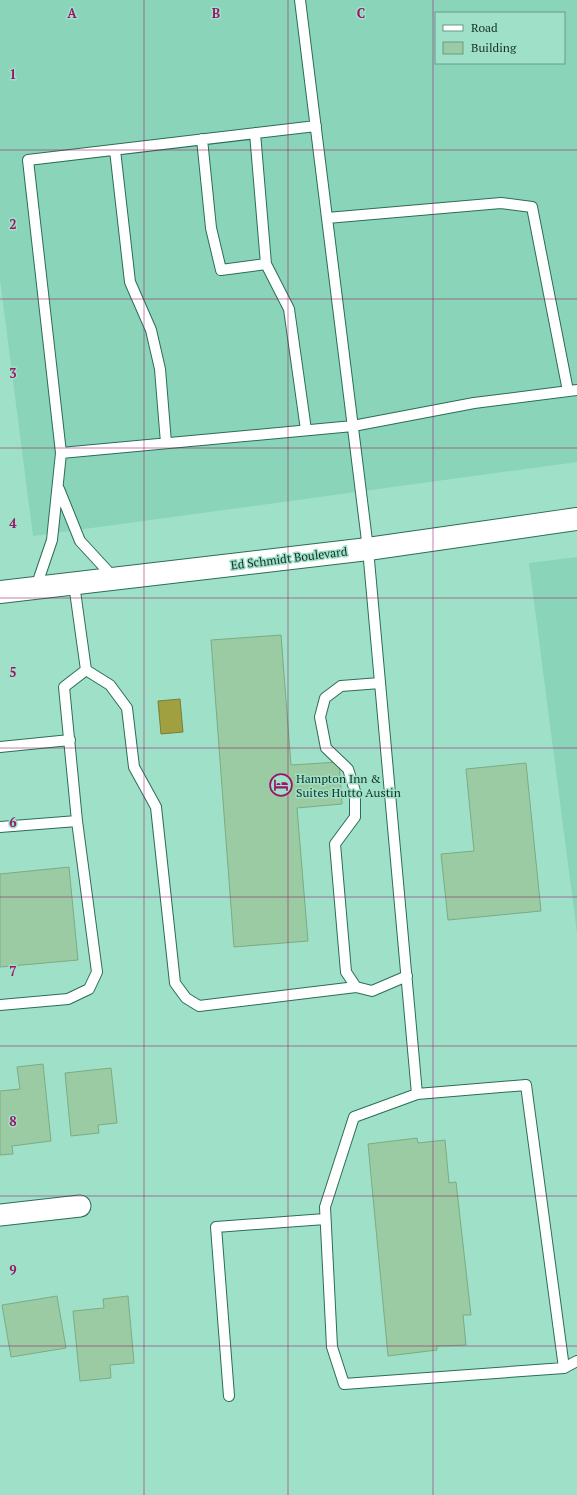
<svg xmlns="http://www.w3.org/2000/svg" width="577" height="1495" font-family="'PT Serif',serif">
	<rect width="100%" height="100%" fill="#9ee1c8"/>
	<path fill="#8ad4b9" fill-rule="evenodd" d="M0,0H577V462L33,536L0,280ZM436,13H564V63H436Z
		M577,557V933L529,563Z"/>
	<path fill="#a0a041" stroke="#767e39" d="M180,699L183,732L161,734L158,701Z"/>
	<path fill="#9bcba2" stroke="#7cab84" d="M281,635L291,765L339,762L342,804L297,808L308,941L234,947L211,640Z
		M526,763L541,911L448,920L441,854L474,851L466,769Z
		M69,867L78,960L0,967V874Z
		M43,1064L51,1141L12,1146L13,1154L0,1155V1091L20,1089L17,1067Z
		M111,1068L117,1123L98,1125L99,1133L71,1136L65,1073Z
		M417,1138L418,1143L445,1140L449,1183L456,1182L471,1315H463L466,1345L437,1346V1350L388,1356L368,1144Z
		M57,1296L66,1348L11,1357L2,1305Z
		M128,1296L134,1363L110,1365L111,1378L80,1381L73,1311L104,1308L103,1299Z"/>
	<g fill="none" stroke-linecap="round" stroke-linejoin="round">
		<g stroke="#2b6d58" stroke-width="12">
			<path id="lane" d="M300,0L368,549L417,1094L526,1085L564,1368
				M316,126L28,160L61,453L353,426L474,403L577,390
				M255,133L266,264L289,309L306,430
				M202,139L211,228L221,270L266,264
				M115,150L130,282L151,330L160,369L166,443
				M327,218L501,203L532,207L568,391
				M59,489L80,541L115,579
				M74,584L86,670L110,685L127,708L134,767L156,807L175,983L186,998L199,1006L356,987
				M36,587L52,540L61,453
				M380,683L341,686L325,698L320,717L326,748L348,769L355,791V817L335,844L346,972L356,987L372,991L407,976
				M0,747L70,740
				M0,827L77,821
				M0,1005L68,999L89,989L97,972L77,821L64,687L86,670
				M417,1094L354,1117L325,1207L332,1347L344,1384L564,1368L577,1361
				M229,1396L216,1227L325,1219"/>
		</g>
		<g stroke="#2b6d58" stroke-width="23">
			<path id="street" d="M0,1215L80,1206"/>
		</g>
		<g stroke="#2b6d58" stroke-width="24">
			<path id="secondary" d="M0,592L368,549L577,519"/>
		</g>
		<use href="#lane" stroke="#fff" stroke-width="10"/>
		<use href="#street" stroke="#fff" stroke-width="21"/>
		<use href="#secondary" stroke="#fff" stroke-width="22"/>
	</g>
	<path fill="none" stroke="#9a1568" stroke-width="1" stroke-opacity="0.55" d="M144,0V1495M288,0V1495M433,0V1495M0,150H577M0,299H577M0,448H577M0,598H577M0,748H577M0,897H577M0,1046H577M0,1196H577M0,1346H577"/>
	<defs>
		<g id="hotel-ring" transform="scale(1.15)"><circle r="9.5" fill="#9ee1c8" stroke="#9a1568" stroke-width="1.5"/><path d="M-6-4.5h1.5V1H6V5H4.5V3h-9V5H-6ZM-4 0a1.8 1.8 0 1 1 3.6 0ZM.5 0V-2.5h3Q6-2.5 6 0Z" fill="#9a1568"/></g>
	</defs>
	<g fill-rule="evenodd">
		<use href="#hotel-ring" x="281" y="785"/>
	</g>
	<g text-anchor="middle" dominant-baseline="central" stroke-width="3" stroke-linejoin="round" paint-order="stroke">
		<g font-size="12" fill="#153027" stroke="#9ee1c8">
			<text transform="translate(289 558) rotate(-7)">Ed Schmidt Boulevard</text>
		</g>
		<g font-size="12" fill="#153027" stroke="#9ee1c8" text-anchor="start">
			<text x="296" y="778">Hampton Inn &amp;<tspan x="296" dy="14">Suites Hutto Austin</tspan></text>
		</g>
	</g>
	<g font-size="13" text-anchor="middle" font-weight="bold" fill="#9a1568" stroke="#9ee1c8" stroke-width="3" stroke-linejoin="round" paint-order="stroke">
		<text x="72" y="18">A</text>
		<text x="216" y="18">B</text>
		<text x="361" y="18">C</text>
		<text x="13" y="79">1</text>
		<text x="13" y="229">2</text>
		<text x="13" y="378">3</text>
		<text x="13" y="528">4</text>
		<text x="13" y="677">5</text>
		<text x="13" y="827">6</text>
		<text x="13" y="976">7</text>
		<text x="13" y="1126">8</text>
		<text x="13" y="1275">9</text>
	</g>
	<rect x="435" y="12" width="130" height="52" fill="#9ee1c8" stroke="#679a88"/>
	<rect x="443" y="25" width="20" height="6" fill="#ffffff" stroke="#679a88"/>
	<text x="471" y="32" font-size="12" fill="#153027">Road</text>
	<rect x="443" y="42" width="20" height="12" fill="#9bcba2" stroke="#679a88"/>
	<text x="471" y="52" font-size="12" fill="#153027">Building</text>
</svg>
